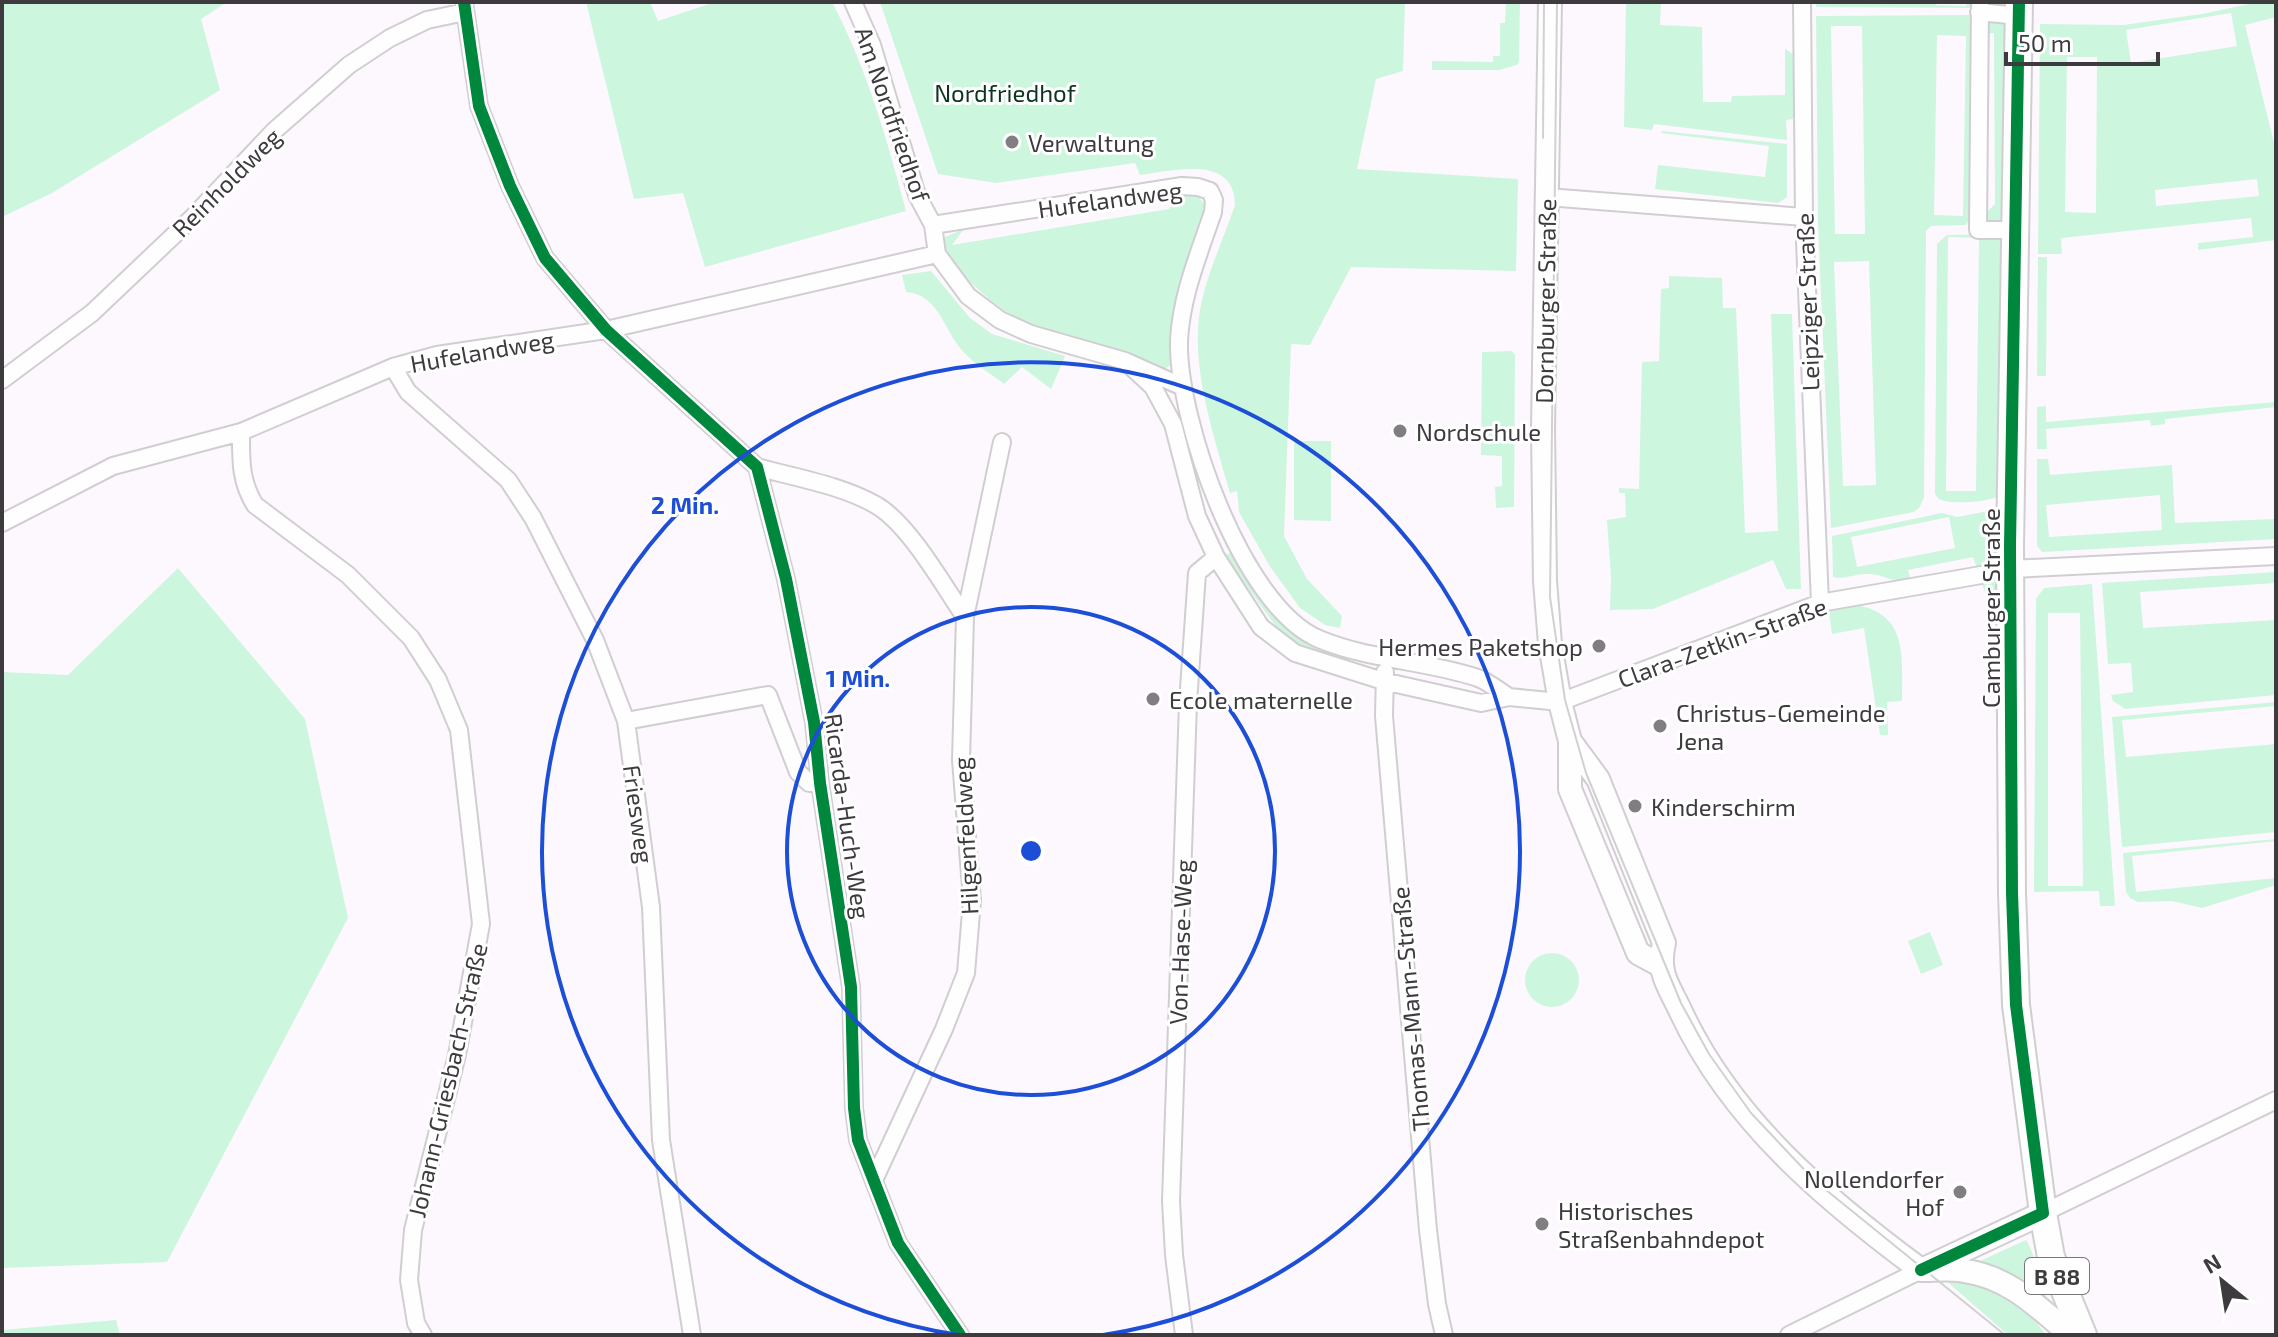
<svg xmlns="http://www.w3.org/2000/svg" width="2278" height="1337" font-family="'Exo 2',sans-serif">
	<rect width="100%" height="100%" fill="#fdf8fd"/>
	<path fill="#cdf6de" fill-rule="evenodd" d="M2,2H227L201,19L220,90L52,193L2,217Z
		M586,2H650L658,21L715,2H832C867,69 887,139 906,211L705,267L683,193L634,199Z
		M880,2H1405L1403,71L1376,79L1357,169L1518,179L1516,271L1351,267L1310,345L1291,344L1284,536L1307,579L1342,616L1340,628L1325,625L1300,608L1269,565L1239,512L1237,491L1230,493C1215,440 1192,372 1199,317C1204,279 1223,241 1235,205C1235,154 1172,171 1140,175L1135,163L996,183L938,174Z
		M1506,2H1520L1519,61L1517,65L1499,70H1432V61L1493,62V56H1500V23H1505Z
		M1626,2H1661L1660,25L1702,27L1703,102H1731L1732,96L1785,95V49L1793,54V119L1786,120L1787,140L1654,124L1652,130L1624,127Z
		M1816,2H1935L1936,5L1966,6L1967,2H1971V8L1816,7Z
		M2258,2H2276V17L2245,25L2276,151V240L2198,250V243L2253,237L2251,218L2061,238L2062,254H2038L2040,24L2123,25L2202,14ZM2231,13L2237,46L2131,63L2126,30ZM2067,57H2097L2096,213L2065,212ZM2257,179L2259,196L2156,206L2155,190Z
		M1971,15L1969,222L1965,225L1931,226L1926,231L1924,498L1919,508L1914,512L1831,528L1818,223L1816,16ZM1831,26H1862L1865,234H1835ZM1937,35L1966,36L1963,216L1934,215ZM1869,261L1876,485L1843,486L1834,262Z
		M2000,22L2006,27L2005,218L2000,222L1989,225L1981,218L1995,204L1994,33L1981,34L1986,23Z
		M1662,131L1787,144V197L1778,203L1655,189L1658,165L1765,177L1769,146L1661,133Z
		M1182,191L1197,195L1207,207L1173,363L1165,369C1135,354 1105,345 1072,336C1057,332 1039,330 1025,323C1003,313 938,262 945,237L964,229L952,245L1169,209Z
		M1999,234L2004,240L2002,494C1994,502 1957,504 1945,501C1939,500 1938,498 1935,494L1937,244L1947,235ZM1948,237L1979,238L1976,491H1946Z
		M2038,257H2047L2046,376H2037Z
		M931,271L970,318L992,334L1065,356L1051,389L1022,367L1004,384C990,373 971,362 960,348C942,325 938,295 906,292L902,275Z
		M1669,276L1722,278L1723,308H1736L1745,533L1778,531L1771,314H1792L1801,589H1786L1773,560L1653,609L1610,610L1611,578L1607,520L1626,517L1625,493H1619V488L1639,489L1642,362L1659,361L1661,289L1669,288Z
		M1512,351L1515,355L1514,507L1496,508L1495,487L1502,486V456L1481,455L1482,352Z
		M2276,402V407L2165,419V424L2151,426L2150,420L2046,429L2047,449H2037V407L2046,406V422Z
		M1294,441H1331V521L1294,520Z
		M2037,459H2048L2050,475L2172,465L2175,523L2276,519V539L2042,552L2037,546ZM2160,495L2162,530L2049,537L2046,505Z
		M1994,510L1998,513L2002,594L1986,595L1973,557L1908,570L1911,581C1895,584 1882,573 1866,574C1854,574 1844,580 1833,577L1832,536L1942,513L1957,517ZM1949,517L1955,548L1857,567L1851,537Z
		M1233,551C1269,603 1278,633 1343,653L1337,661L1298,647L1280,632L1225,556Z
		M178,568L305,719L348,918L167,1262L2,1268V672L68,675Z
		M2276,572V583L2140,592L2143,628L2276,620V695L2125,709L2113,701L2111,695L2133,692L2131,663L2108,664L2102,583Z
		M2092,584L2115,906H2100L2099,891L2034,892L2036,599L2044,588ZM2048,613H2080L2083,886H2048Z
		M1851,604C1909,612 1902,655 1902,701L1887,702L1888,735H1880L1864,628L1832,634L1828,606Z
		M2276,702V706L2122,720L2126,757L2276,744V832L2122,847L2112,717Z
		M2276,839V841L2132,856L2136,892L2276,878V885L2202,908L2172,901L2138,902L2130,898L2126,892L2123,853Z
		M1930,932L1943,965L1921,974L1908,941Z
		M1525 980a27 27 0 1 1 54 0a27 27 0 1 1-54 0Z
		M2026,1240C2035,1253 2041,1286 2049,1303L1979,1263L1980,1261Z
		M1944,1279L1980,1281L2024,1305L2046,1335H2008Z
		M116,1320L120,1335H2V1330Z"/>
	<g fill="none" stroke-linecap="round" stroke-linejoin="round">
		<g stroke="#d1ced1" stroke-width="20">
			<path id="street" d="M464,2L479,106L510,186L545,258L606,330L757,467L786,579L814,722L820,783L851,987L854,1108L858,1140L898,1243L960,1335
				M853,2L872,45L917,195L933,225L937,254L968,296L1000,320L1031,334L1125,361L1183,387
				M1802,2L1804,217L1820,603
				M1980,2L1978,230H2014
				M1979,12L2019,16
				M1547,197L1804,217
				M933,225L1182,186L1198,187L1210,191L1214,200L1213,212C1199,254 1181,296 1179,341C1177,419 1242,607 1319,639C1369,660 1428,661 1478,678C1489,682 1499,691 1509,697
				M1125,361L1153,387L1173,424L1197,516L1216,557L1261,627L1295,653L1383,681L1481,703L1509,697L1560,702L1820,603L1981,575
				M393,367L408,392L508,480L533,518L595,640L626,721L651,907L661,1140L692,1335
				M2,380L92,313L192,218L274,131L349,65L390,38L427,20L465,12
				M241,432C241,460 240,481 255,505L348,575L411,638L438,680L459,730L481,924L457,1055L413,1230L409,1280L416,1323L423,1335
				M757,467C796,478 841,485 876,505C909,524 943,585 965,617
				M2,523L113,466L241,432L393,367L437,355L606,330L937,254
				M2011,569L2276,556
				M1385,672L1384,716L1428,1230L1437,1304L1444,1335
				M626,721L768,695L798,772L809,783H820
				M874,1180L944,1029L966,973L972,900L961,760L965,617L1002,442
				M2043,1213L2276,1100
				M1184,1335L1174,1255L1171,1201L1188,703L1197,573L1216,557
				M1789,1335L1921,1270"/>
		</g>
		<g stroke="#d1ced1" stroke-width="26">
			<path id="secondary" d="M1550,2L1543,429L1545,581L1550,644L1560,702L1570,741V789L1638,953L1660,965
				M1570,741L1598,779L1664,943C1657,974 1668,984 1681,1012C1732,1121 1826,1200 1921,1270
				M1928,1267L2043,1213
				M1921,1270C1936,1270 1951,1268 1965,1271C2009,1277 2038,1307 2071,1335"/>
		</g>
		<g stroke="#d1ced1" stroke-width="30">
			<path id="primary" d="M2019,2L2010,546L2012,893L2016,1005L2043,1213L2051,1257L2083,1335"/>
		</g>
		<use href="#street" stroke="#fffeff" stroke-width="16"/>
		<use href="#secondary" stroke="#fffeff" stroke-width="22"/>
		<use href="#primary" stroke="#fffeff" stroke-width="26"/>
		<path stroke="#d2d1d2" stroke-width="2" d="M1557,2L1550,597L1565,700L1586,773L1681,1003L1709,1054L1751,1113L1815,1181L2005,1335
			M1543,138L1544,2"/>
		<g stroke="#fff" stroke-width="17">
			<path id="cycleway" d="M464,2L479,106L510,186L545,258L606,330L757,467L786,579L814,722L820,783L851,987L854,1108L858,1140L898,1243L960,1335
				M1921,1270L2043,1213L2016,1005L2012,893L2010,546L2019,2"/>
		</g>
		<use href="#cycleway" stroke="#00873e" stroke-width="12"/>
	</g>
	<g fill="none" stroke="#1d4ed8" stroke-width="4">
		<circle cx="1031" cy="851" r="244"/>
		<path d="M959 1335A489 489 0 1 1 1103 1335"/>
	</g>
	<g fill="#817d82" stroke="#fff" stroke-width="3">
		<circle cx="1012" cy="142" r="8"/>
		<circle cx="1400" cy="431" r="8"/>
		<circle cx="1599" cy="646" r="8"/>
		<circle cx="1153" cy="699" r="8"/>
		<circle cx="1660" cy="726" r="8"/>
		<circle cx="1635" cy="806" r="8"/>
		<circle cx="1960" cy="1192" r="8"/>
		<circle cx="1542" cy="1224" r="8"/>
	</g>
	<g text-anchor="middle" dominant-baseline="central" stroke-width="6" stroke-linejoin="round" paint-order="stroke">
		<rect fill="#fff" stroke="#787679" stroke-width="2" x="2025" y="1258" width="64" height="36" rx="6"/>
		<g font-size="22" font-weight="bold" fill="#3e3b3f">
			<text x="2057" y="1276">B 88</text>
		</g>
		<g font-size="24" fill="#0b3520" stroke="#fff">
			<text x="1005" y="92">Nordfriedhof</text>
		</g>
		<g font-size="24" fill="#3e3b3f" stroke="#fff">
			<text transform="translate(893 114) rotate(71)">Am Nordfriedhof</text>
			<text transform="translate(226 182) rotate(-45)">Reinholdweg</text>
			<text transform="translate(1110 199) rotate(-8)">Hufelandweg</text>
			<text transform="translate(1545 301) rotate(-89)">Dornburger Straße</text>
			<text transform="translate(1807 302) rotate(-92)">Leipziger Straße</text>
			<text transform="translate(482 351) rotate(-10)">Hufelandweg</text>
			<text transform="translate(1990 608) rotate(-90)">Camburger Straße</text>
			<text transform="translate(1722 642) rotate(-20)">Clara-Zetkin-Straße</text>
			<text transform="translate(639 814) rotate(82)">Friesweg</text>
			<text transform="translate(848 816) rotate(82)">Ricarda-Huch-Weg</text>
			<text transform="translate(965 836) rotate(-93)">Hilgenfeldweg</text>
			<text transform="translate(1180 942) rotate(-88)">Von-Hase-Weg</text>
			<text transform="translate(1410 1009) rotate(-95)">Thomas-Mann-Straße</text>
			<text transform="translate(447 1080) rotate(-77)">Johann-Griesbach-Straße</text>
		</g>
		<g font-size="24" fill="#3e3b3f" stroke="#fff" text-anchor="start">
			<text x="1028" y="142">Verwaltung</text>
			<text x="1416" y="431">Nordschule</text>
			<text x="1583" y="646" text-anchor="end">Hermes Paketshop</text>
			<text x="1169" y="699">Ecole maternelle</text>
			<text x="1676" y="712">Christus-Gemeinde<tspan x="1676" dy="28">Jena</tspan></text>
			<text x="1651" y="806">Kinderschirm</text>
			<text x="1944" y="1178" text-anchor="end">Nollendorfer<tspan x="1944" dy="28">Hof</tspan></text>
			<text x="1558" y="1210">Historisches<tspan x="1558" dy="28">Straßenbahndepot</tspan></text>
		</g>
	</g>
	<circle cx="1031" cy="851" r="12" fill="#1d4ed8" stroke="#fff" stroke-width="4"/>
	<g font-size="24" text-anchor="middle" font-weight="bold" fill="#1d4ed8" stroke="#fff" stroke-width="6" stroke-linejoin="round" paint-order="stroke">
		<text x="685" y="514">2 Min.</text>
		<text x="858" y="687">1 Min.</text>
	</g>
	<rect width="2278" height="1337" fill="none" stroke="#3e3b3f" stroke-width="8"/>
	<g transform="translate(2222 1281) rotate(330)" stroke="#ffffff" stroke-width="6" paint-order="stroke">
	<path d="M0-6L14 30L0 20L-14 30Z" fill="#3e3b3f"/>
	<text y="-12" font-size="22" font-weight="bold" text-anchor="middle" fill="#3e3b3f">N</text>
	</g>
	<path d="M2006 52v12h152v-12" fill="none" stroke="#3e3b3f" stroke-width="4"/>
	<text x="2018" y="52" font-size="24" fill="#3e3b3f" stroke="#ffffff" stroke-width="6" paint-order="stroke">50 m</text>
</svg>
